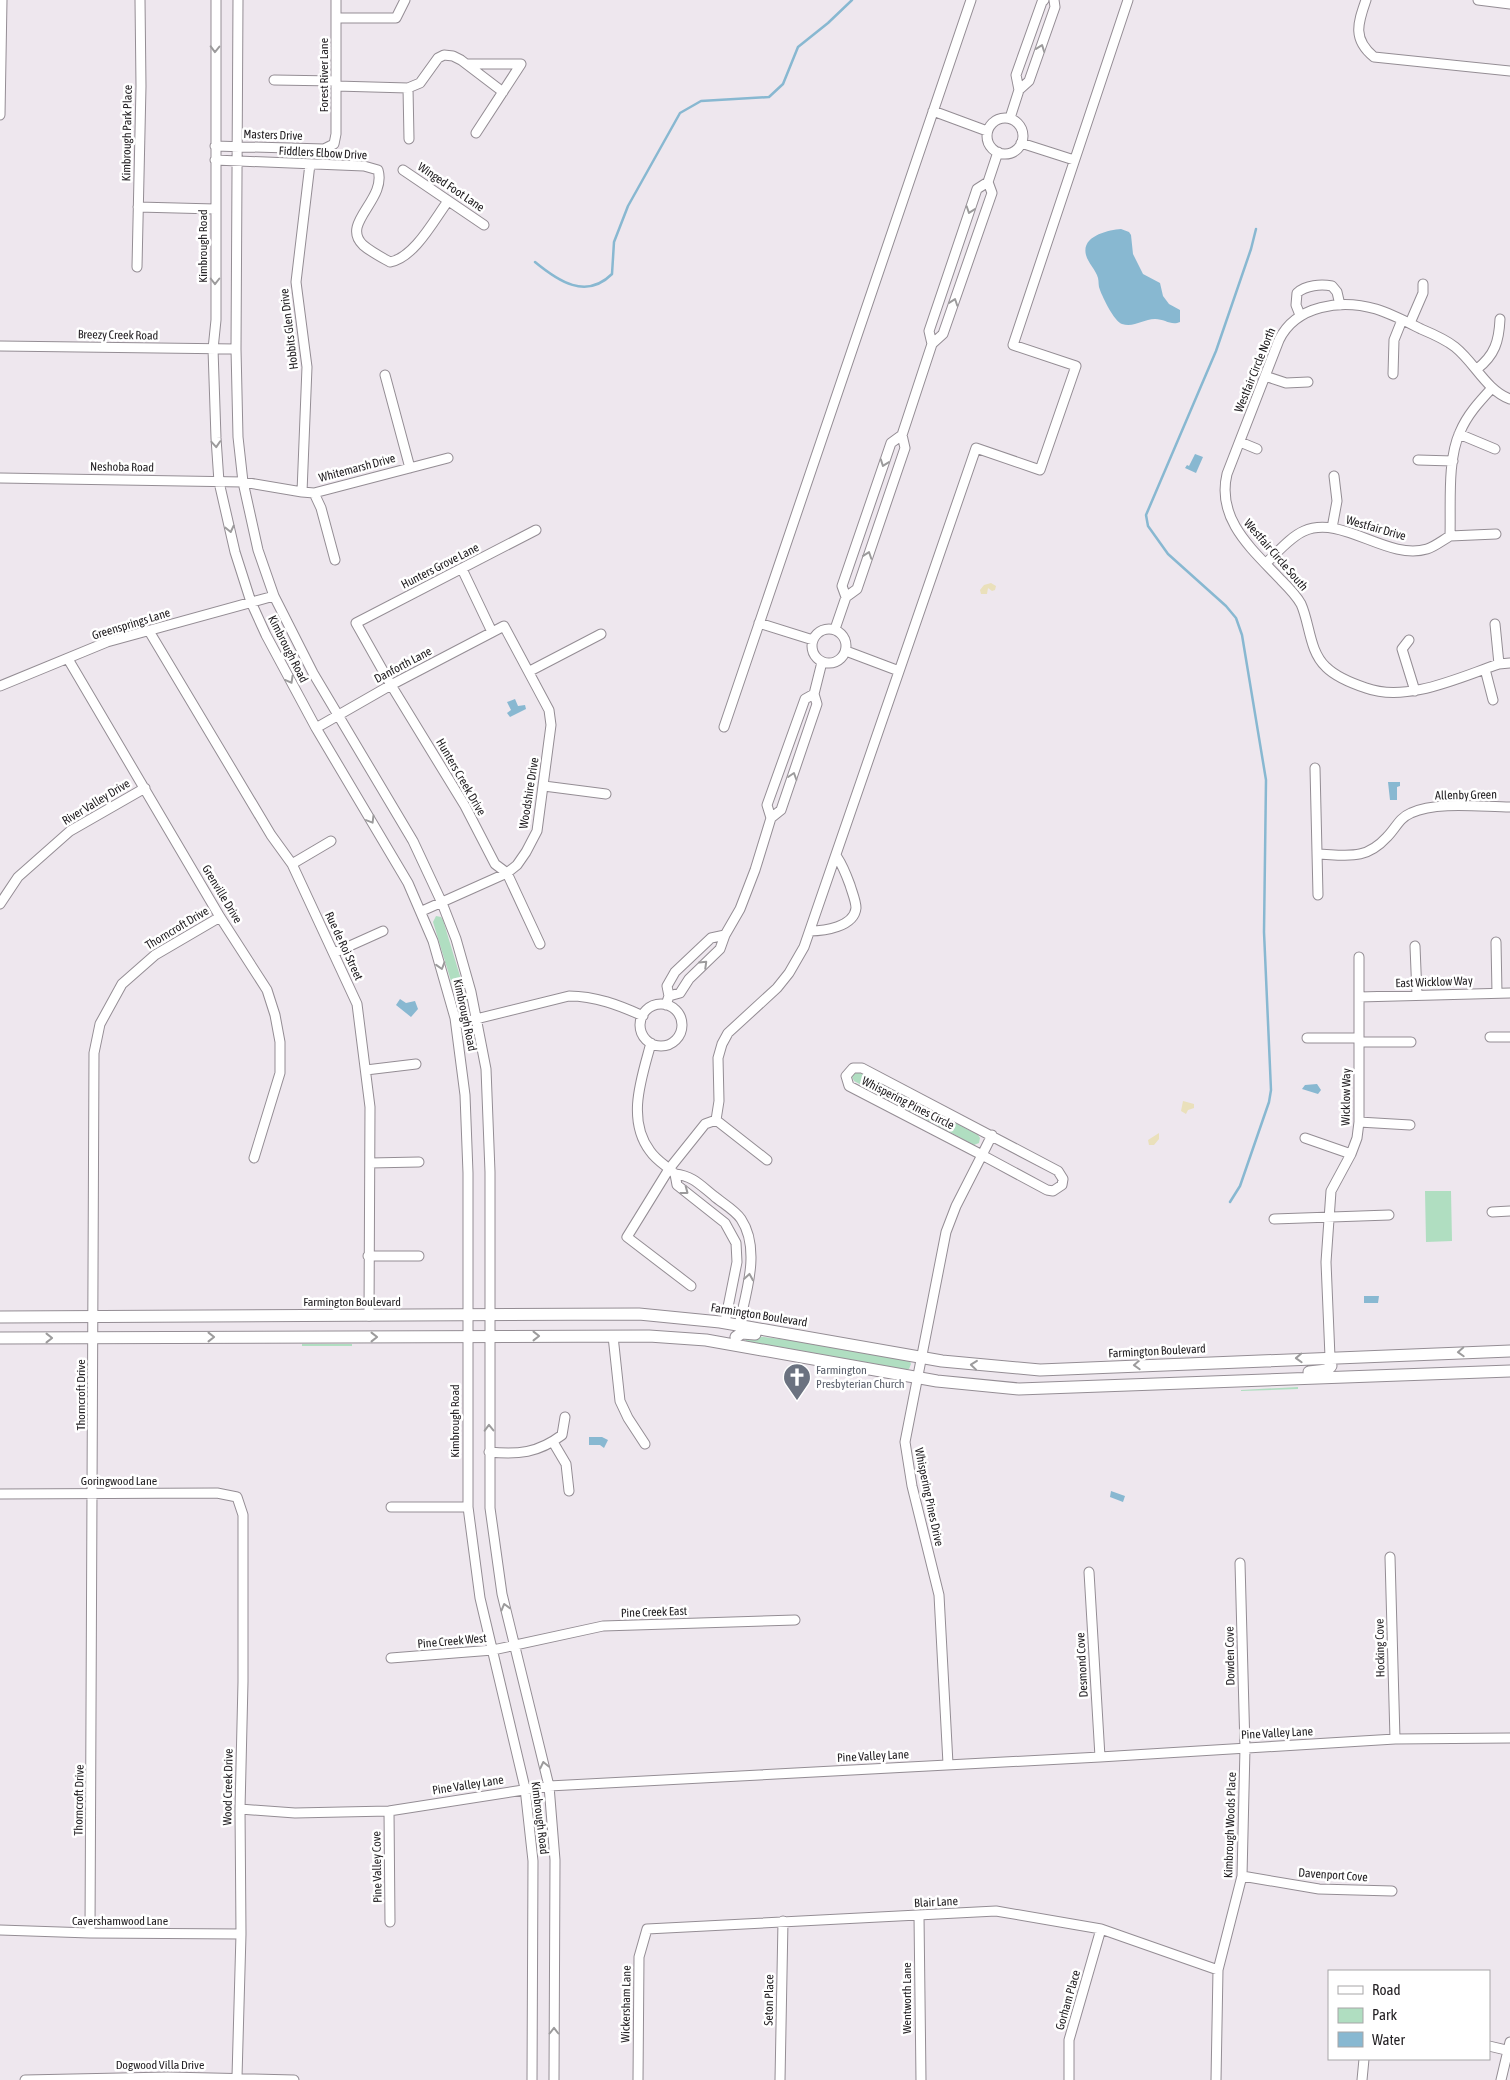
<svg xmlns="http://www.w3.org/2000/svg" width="1510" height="2080" font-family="'Asap Condensed',sans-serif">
	<rect width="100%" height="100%" fill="#eee7ee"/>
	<path fill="#b0dec1" d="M436,916L441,917L443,920L467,999V1005L464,1007L458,1004L433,922Z
		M854,1072H860L978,1135L980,1138L979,1143L974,1145L854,1081L852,1077Z
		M1425,1191H1451L1452,1241L1426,1242Z
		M748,1335L828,1345L910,1361L911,1364L909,1369H904L746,1341L745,1337Z
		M302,1344H352V1346H302Z
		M1298,1387V1389L1241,1391V1390Z"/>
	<path fill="#eae0bb" d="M991,583L996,586L995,590L992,591L988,588L987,594H981L980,590L984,585Z
		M1183,1101L1194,1104V1108L1188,1110L1186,1114L1181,1111Z
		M1159,1133V1139L1154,1145H1149L1148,1140Z"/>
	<path fill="#88b8d1" d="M1121,229L1129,232L1131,235L1133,254L1143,274L1160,283L1163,296L1169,304L1180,310V322C1171,326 1165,319 1155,319C1143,319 1134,328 1122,324C1114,321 1103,298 1100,290C1098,286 1099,282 1098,278C1096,270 1088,263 1086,255C1081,236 1108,230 1121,229Z
		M1195,454L1203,457L1196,473L1185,468L1187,465L1189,466Z
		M515,699L518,706L525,705L526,709L510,717L507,713L511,710L507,702Z
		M1400,782V786L1397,787V800H1390L1388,782Z
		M400,999L406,1003L415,1001L418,1009L411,1017L396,1005Z
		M1317,1084L1321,1090L1318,1094L1302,1089L1305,1085Z
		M1379,1296L1378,1303H1364V1296Z
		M589,1437H602L608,1440L604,1448L600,1445H589Z
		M1111,1491L1125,1496L1123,1502L1110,1497Z"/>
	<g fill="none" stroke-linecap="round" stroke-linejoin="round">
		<path stroke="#88b8d1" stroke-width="2.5" d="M535,262C558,281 586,300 612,274L614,242L628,206L680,113L701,101L769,97L783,84L798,47L828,23L852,0
			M1230,1202L1240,1186L1269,1102L1271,1090L1264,932L1266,780L1242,635L1236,618L1226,606L1168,554L1148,526L1146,515L1216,351L1251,249L1256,229"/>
		<g stroke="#948d94" stroke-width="11">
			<path id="minor" d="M216,0V320L213,349L216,438L219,482L235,552L251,602L266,635L316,728L408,883L433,941L455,1018L465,1095L468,1173V1507L480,1598L525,1788L533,1861L532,2080
				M238,0L236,349L238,437L243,482L258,550L274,596L313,673L413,841L442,903L456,939L471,992L486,1069L490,1172V1508L502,1594L549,1786L555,1860L554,2080
				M1366,0C1358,23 1352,39 1374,57L1510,71
				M1478,0L1510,4
				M336,18H396L405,0
				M467,64H521
				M274,80L335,81
				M336,86L408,88L420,83L438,58L444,55L453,56L461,60L503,92
				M408,88L409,139
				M1019,90L1029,81L1055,7L1054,0
				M933,111L987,131
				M0,115L2,0
				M987 136a18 18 0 1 1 36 0a18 18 0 1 1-36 0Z
				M1010,118L1019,90L1016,75L1042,2L1044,0
				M476,133L521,64
				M1021,143L1074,160
				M215,146L324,149L334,144L336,134V0
				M215,160L364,166L378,170C387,200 340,223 363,245C371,252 381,257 390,262C414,258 434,220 448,201
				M403,170L484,225
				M988,182L998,152
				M138,207L215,209
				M137,267L141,86L140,0
				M1300,315L1296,305L1297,293C1306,285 1321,284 1332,286L1337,292L1340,305
				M1410,323L1423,293V284
				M0,346L236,349
				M1477,369C1495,355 1499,341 1500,319
				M1393,374L1394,340L1402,320
				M385,375L410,468
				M1265,376L1286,383L1308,382
				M1510,399C1486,390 1475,363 1455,347C1445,339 1433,334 1421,329C1407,322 1392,314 1376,309C1341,299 1296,305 1279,340L1227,474C1216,520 1253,550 1281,580C1288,587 1296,595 1301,604C1310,624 1309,651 1326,667C1335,676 1354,684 1366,688C1407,703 1460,677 1499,664L1510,663
				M1459,434L1495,449
				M902,435L932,344L943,334L992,193L988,182L977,189L929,331L932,344
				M1240,442L1257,449
				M1418,460L1453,461
				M0,478L243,482L302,492L314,493L448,458
				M302,492L307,367L296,282L310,164
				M314,493L321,508L335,560
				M1332,528L1337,501L1334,476
				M536,530L356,623L391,685L465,806L495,864L507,873L540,944
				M1450,536L1496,534
				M1266,563C1277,553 1290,537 1304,531C1342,514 1387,561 1427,549C1434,547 1443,540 1450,536C1451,504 1447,460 1460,432C1467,415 1479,402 1492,388
				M462,569L492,632
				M759,623L813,640
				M1495,624L1499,664
				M812 646a17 17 0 1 1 34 0a17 17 0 1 1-34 0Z
				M835,629L846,597L857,589L905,448L902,435L891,443L842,586L846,597
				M149,631L271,835L292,864L357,1004L370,1107L369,1316
				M1409,640L1402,649L1415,691
				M846,651L899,671
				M68,659L220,917L267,990L275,1015L280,1042V1073L254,1158
				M1485,669L1493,700
				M530,671L601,634
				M0,686L107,642L274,596
				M814,694L822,662
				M724,727L971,0
				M316,728L391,685L504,626L549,710L551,725L537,831L526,852L517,865L507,873L422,911
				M1315,768L1318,895
				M544,786L606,794
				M1317,854C1347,855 1365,861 1387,837C1396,828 1399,818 1411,813C1437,801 1482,807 1510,807
				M292,864L331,841
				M0,904L18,877L70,831L145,788
				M810,931C824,931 854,927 856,908C856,901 852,892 850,885C846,874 843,866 837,857
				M725,935L740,909L755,870L771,818L767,805L805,699L814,694L817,704L781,810L771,818
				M1496,942L1497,993
				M1415,946L1417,995
				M334,953L383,931
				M1359,997L1510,993
				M640 1025a21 21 0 1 1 42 0a21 21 0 1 1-42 0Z
				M666,1005L669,996L667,986L675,972L711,938L725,935L720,949L689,979L680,993L669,996
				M456,1024L569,996C595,996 619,1005 643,1016
				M1490,1037H1510
				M1307,1038H1358
				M1359,1042H1411
				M651,1043C642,1077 626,1119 650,1151C656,1160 665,1165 673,1172
				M366,1070L416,1064
				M716,1120L719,1101L718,1058L722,1044L728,1033L777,988L789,973L804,947L976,448L1040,470L1076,366L1013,345L1128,0
				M716,1120L767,1160
				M1359,1122L1410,1125
				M1305,1138L1351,1154
				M370,1163L419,1162
				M1492,1212L1510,1211
				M1274,1219L1389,1215
				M368,1256H419
				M691,1286L627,1237L669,1169L705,1124L716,1120
				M725,1322L737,1262L736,1243L725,1223L677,1185L675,1174C693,1176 700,1185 714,1196C722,1203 735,1210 741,1219C761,1249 746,1293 739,1325
				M613,1336L620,1401L628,1418L645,1444
				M1330,1357L1326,1262L1331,1191L1351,1154L1357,1138L1359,1122V957
				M553,1442L566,1464L569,1491
				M489,1452C518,1455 538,1453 562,1435L565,1417
				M0,1494L217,1493L237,1497L243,1515V1682L240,1809L241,1934L237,2077
				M391,1507H468
				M1390,1557L1395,1739
				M1089,1572L1100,1757
				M391,1658L493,1650L603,1626L795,1620
				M948,1764L939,1595L912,1486L905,1442L946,1232L956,1206L982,1155L849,1086L846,1076L853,1068H862L1058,1171L1063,1179L1062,1185L1053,1191L1047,1190L982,1155L992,1135
				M240,1809L295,1813L389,1811L549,1786L1100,1757L1395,1739L1510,1738
				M389,1811L390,1922
				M1242,1876L1319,1889L1392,1891
				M919,1916L921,2080
				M0,1930L90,1933L241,1934
				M90,1933L94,1053L100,1024L122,984L155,955L220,917
				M1489,2046L1510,2051
				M25,2080L168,2077L294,2080
				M638,2080L639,1957L647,1929L996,1911L1101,1929L1218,1970
				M780,2080L783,1921
				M1069,2080V2040L1101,1929
				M1216,2080L1218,1970L1242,1876L1245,1748L1240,1563
				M1362,2080L1364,2059
				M1501,2080L1510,2042"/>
		</g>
		<g stroke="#948d94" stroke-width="13">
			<path id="major" d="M0,1317L639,1314L720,1322L942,1361L1040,1370L1510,1351
				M736,1337L742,1333L755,1334
				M0,1338L649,1336L706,1340L937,1381L1019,1389L1510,1371
				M1309,1372L1327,1370L1331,1366"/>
		</g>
		<use href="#minor" stroke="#fff" stroke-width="9"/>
		<use href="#major" stroke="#fff" stroke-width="11"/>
	</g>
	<defs><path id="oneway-chevron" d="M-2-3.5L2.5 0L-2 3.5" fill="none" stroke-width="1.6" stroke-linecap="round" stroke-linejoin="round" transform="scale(1.25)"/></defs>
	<g stroke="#9c9b9c">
		<use href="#oneway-chevron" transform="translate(1041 48) rotate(-70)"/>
		<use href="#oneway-chevron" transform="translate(215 49) rotate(91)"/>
		<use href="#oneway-chevron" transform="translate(970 210) rotate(109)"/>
		<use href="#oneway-chevron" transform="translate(215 281) rotate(90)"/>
		<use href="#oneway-chevron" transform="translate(954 302) rotate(-71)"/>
		<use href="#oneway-chevron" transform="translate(216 444) rotate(86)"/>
		<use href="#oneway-chevron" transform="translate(884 463) rotate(110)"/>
		<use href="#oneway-chevron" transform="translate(230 529) rotate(77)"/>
		<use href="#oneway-chevron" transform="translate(868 555) rotate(-71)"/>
		<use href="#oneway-chevron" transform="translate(290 680) rotate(61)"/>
		<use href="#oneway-chevron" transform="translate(793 776) rotate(-72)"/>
		<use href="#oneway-chevron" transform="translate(371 820) rotate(59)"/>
		<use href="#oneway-chevron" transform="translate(704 964) rotate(-44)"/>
		<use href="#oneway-chevron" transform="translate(441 966) rotate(73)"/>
		<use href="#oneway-chevron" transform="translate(685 1191) rotate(37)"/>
		<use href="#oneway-chevron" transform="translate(749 1277) rotate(-81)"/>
		<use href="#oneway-chevron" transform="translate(536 1336)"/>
		<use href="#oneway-chevron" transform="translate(211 1337)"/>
		<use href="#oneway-chevron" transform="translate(374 1337)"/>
		<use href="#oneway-chevron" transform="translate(49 1338)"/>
		<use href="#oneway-chevron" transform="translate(1461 1352) rotate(177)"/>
		<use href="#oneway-chevron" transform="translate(1299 1358) rotate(178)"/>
		<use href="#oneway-chevron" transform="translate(974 1365) rotate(-174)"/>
		<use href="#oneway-chevron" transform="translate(1137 1365) rotate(177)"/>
		<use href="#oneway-chevron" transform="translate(489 1428) rotate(-91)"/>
		<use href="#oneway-chevron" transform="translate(505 1607) rotate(-105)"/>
		<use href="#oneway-chevron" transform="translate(544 1765) rotate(-103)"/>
		<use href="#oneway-chevron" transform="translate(554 2031) rotate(-90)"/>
	</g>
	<defs>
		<g id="church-pin" transform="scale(1.4375)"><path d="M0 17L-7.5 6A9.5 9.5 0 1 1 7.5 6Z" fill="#6b7280" stroke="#fff"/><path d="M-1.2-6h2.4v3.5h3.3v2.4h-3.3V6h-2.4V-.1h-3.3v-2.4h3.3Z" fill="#fff"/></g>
	</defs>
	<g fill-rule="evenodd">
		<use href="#church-pin" x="797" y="1377"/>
	</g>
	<g text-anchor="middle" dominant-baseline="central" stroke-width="5" stroke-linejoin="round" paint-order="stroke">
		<g font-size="12" fill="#242124" stroke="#fff">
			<text transform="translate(324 75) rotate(-90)">Forest River Lane</text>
			<text transform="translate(127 133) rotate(-89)">Kimbrough Park Place</text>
			<text transform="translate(273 135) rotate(2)">Masters Drive</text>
			<text transform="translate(323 153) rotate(3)">Fiddlers Elbow Drive</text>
			<text transform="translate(451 187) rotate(34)">Winged Foot Lane</text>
			<text transform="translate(203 246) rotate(-90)">Kimbrough Road</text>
			<text transform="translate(289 329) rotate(-97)">Hobbits Glen Drive</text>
			<text transform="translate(118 335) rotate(1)">Breezy Creek Road</text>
			<text transform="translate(1255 370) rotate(-68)">Westfair Circle North</text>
			<text transform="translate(122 467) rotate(1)">Neshoba Road</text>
			<text transform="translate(357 468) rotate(-15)">Whitemarsh Drive</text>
			<text transform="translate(1376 528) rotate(16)">Westfair Drive</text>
			<text transform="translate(1276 555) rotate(49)">Westfair Circle South</text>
			<text transform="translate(440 566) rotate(-27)">Hunters Grove Lane</text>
			<text transform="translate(131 624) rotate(-17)">Greensprings Lane</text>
			<text transform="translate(288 649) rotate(63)">Kimbrough Road</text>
			<text transform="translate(403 665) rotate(-28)">Danforth Lane</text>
			<text transform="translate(461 777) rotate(60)">Hunters Creek Drive</text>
			<text transform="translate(529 793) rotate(-81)">Woodshire Drive</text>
			<text transform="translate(1466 795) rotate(-1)">Allenby Green</text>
			<text transform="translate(96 802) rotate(-31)">River Valley Drive</text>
			<text transform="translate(222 894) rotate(59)">Grenville Drive</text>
			<text transform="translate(177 928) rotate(-31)">Thorncroft Drive</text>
			<text transform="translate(344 946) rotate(65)">Rue de Roi Street</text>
			<text transform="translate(1434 982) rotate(-2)">East Wicklow Way</text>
			<text transform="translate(465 1015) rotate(78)">Kimbrough Road</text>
			<text transform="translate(1346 1097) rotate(-89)">Wicklow Way</text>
			<text transform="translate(908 1103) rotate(27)">Whispering Pines Circle</text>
			<text x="352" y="1302">Farmington Boulevard</text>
			<text transform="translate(759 1315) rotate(9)">Farmington Boulevard</text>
			<text transform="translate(1157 1351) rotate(-3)">Farmington Boulevard</text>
			<text transform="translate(81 1395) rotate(-90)">Thorncroft Drive</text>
			<text transform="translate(455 1421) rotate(-90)">Kimbrough Road</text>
			<text x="119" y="1481">Goringwood Lane</text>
			<text transform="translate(929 1497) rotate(78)">Whispering Pines Drive</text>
			<text transform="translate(654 1612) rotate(-2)">Pine Creek East</text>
			<text transform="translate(452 1641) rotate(-5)">Pine Creek West</text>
			<text transform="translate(1380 1648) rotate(-91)">Hocking Cove</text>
			<text transform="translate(1230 1656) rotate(-91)">Dowden Cove</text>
			<text transform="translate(1082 1665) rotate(-93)">Desmond Cove</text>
			<text transform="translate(1277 1733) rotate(-3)">Pine Valley Lane</text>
			<text transform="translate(873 1756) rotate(-3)">Pine Valley Lane</text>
			<text transform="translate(468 1785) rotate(-9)">Pine Valley Lane</text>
			<text transform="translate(228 1787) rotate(-89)">Wood Creek Drive</text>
			<text transform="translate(79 1800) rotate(-89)">Thorncroft Drive</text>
			<text transform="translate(540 1818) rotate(83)">Kimbrough Road</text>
			<text transform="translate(1230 1825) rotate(-88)">Kimbrough Woods Place</text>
			<text transform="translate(377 1867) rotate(-91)">Pine Valley Cove</text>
			<text transform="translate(1333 1875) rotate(4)">Davenport Cove</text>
			<text transform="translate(936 1902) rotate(-3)">Blair Lane</text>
			<text x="120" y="1921">Cavershamwood Lane</text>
			<text transform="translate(907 1998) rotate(-90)">Wentworth Lane</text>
			<text transform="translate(769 2000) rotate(-89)">Seton Place</text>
			<text transform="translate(1068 2000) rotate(-74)">Gorham Place</text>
			<text transform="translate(626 2004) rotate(-89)">Wickersham Lane</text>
			<text x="160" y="2065">Dogwood Villa Drive</text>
		</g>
		<g font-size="12" fill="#5b616d" stroke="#fff" text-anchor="start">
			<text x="816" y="1370">Farmington<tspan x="816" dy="14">Presbyterian Church</tspan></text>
		</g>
	</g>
	<rect x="1328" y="1970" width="162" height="90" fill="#ffffff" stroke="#a7a6a7"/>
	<rect x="1338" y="1986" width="25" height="8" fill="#ffffff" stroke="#a7a6a7"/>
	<text x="1372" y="1995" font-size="15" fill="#242124">Road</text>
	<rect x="1338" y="2008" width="25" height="15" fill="#b0dec1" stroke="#a7a6a7"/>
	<text x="1372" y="2020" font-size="15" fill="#242124">Park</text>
	<rect x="1338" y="2032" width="25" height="15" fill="#88b8d1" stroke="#a7a6a7"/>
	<text x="1372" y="2045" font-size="15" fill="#242124">Water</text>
</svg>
